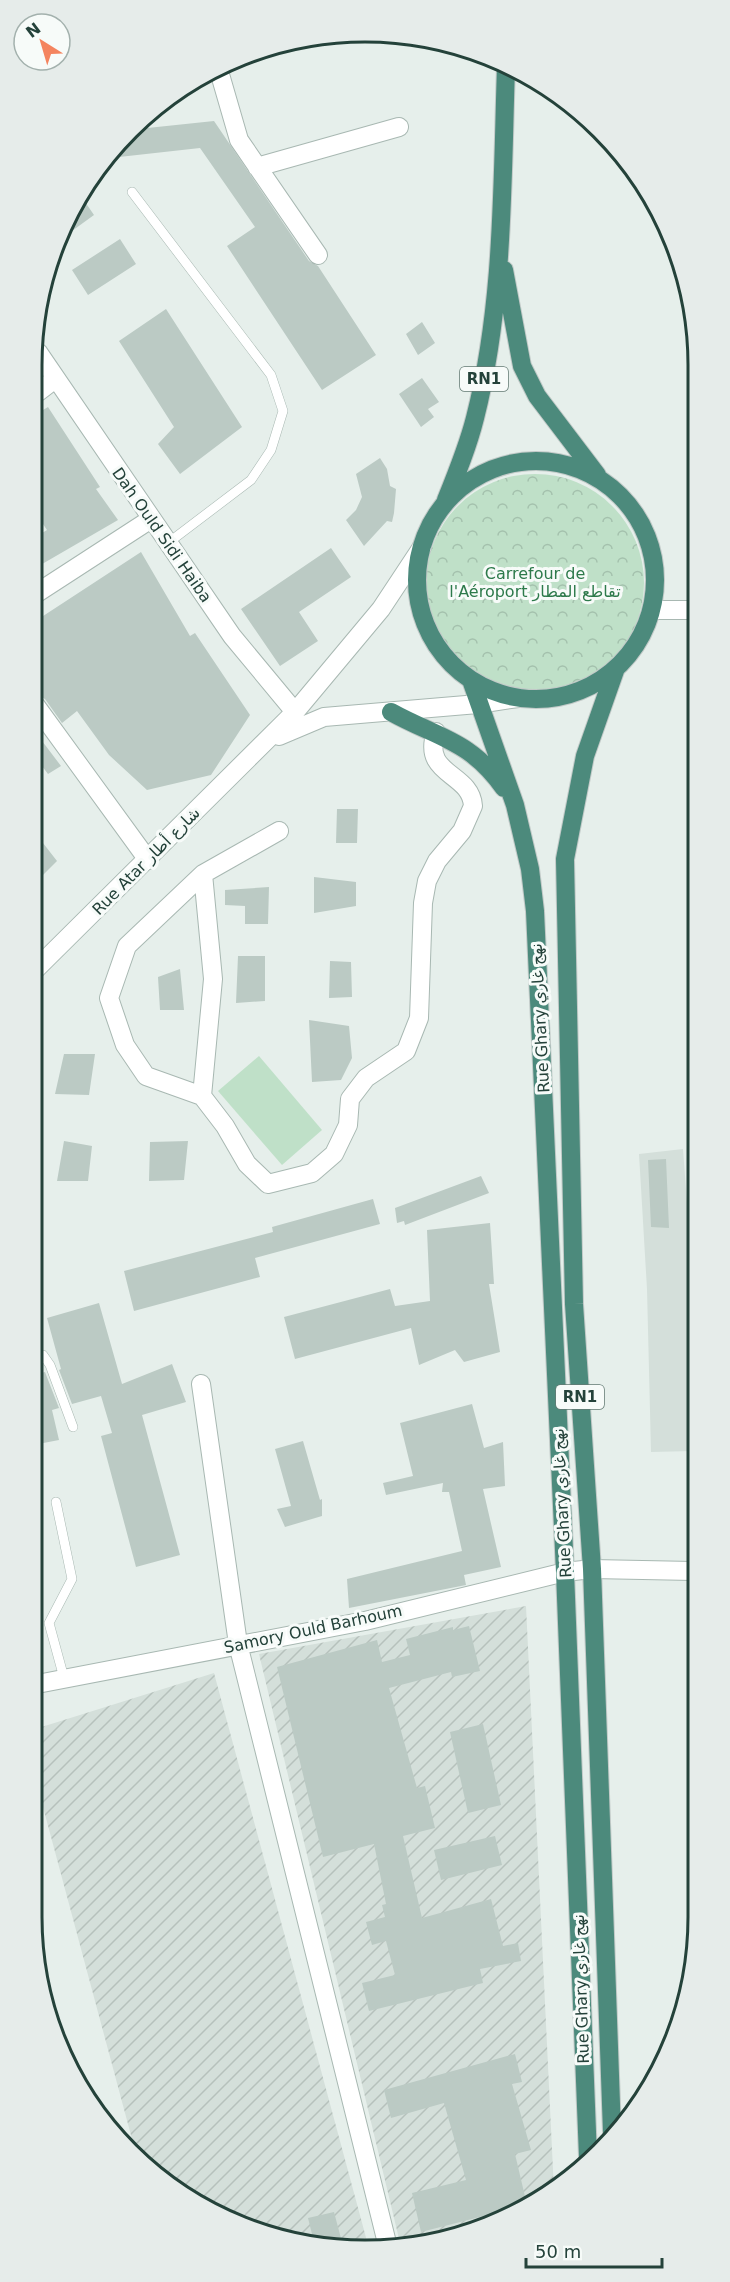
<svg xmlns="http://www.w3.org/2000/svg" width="730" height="2282" font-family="'DejaVu Sans',Vazirmatn,sans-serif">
	<defs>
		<pattern id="industrial-furrows" width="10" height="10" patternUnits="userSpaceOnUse" patternTransform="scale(1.5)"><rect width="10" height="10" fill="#d4dfda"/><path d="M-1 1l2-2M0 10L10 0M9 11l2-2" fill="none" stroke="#b6c1bc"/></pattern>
		<pattern id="park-crowns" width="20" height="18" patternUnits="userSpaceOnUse" patternTransform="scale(1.5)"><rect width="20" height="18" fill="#bfe0c8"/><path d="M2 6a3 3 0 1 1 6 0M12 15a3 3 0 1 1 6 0" fill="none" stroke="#a4c1ad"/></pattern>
	</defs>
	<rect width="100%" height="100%" fill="#e6efeb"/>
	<path fill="#d4dfda" d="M683,1149L687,1203L694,1202L693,1451L651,1452L647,1289L639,1154Z"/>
	<path fill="url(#industrial-furrows)" d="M526,1606L554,2191L451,2239L400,2243L259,1654Z
		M214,1673L368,2245L322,2248L217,2216L136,2154L32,1766V1730Z"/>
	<path fill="url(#park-crowns)" d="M426 583a109 109 0 1 1 218 0a109 109 0 1 1-218 0Z"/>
	<path fill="#bfe0c8" d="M259,1056L322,1130L282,1165L218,1091Z"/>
	<path fill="#bbcac4" d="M214,121L309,261L318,266L376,355L322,390L227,246L255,227L200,148L110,158L138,129Z
		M81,196L94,215L65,236L74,213Z
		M120,239L136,264L88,295L72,270Z
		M166,309L242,427L180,474L158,444L174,427L119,341Z
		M422,322L435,343L418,355L406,334Z
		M422,378L439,402L428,409L434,417L421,427L399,394Z
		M48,407L100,487L96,489L118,520L37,567V536L47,530L37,515L38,413Z
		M380,458L387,469L390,486L396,489L394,513L392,522L387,521L364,546L346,520L356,510L362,497L356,474Z
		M331,548L351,577L299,612L318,641L280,666L241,609Z
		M141,552L190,636L195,633L250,715L211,775L147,790L109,755L77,711L62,723L45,699L36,694L37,620Z
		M36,733L61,766L48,774L36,758Z
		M337,809H358L357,843H336Z
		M36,834L57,861L36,882Z
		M314,877L356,882V906L314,913Z
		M269,887L268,924H245V906L225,905V890Z
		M238,956H265V1001L236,1003Z
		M330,961L351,962L352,997L329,998Z
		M180,969L184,1010H160L158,977Z
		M309,1020L349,1026L352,1058L341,1080L312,1082Z
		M64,1054H95L89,1095L55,1094Z
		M64,1141L92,1146L88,1181H57Z
		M188,1141L184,1180L149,1181L150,1142Z
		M666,1159L669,1228L651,1227L648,1160Z
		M481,1176L489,1193L405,1225L404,1221L397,1223L395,1208Z
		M373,1199L380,1224L255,1258L260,1277L134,1311L124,1271L273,1232L272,1227Z
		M490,1223L494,1284H489L500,1352L464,1362L455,1350L419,1365L411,1328L295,1359L284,1317L390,1289L395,1306L430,1301L427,1230Z
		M99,1303L122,1384L172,1364L186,1402L142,1415L180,1555L136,1567L101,1436L112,1433L101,1396L72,1404L59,1370L61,1369L47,1318Z
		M45,1372L59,1408L52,1410L59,1440L33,1445L34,1375Z
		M472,1404L484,1448L503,1442L505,1486L483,1489L501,1567L464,1575L466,1585L349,1608L347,1579L462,1551L449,1492H442L443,1483L386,1495L383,1483L413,1476L400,1423Z
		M303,1441L320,1500L322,1499V1516L285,1527L277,1509L291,1506L275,1449Z
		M469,1626L480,1671L452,1677L451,1672L389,1688L417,1788L425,1786L435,1828L403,1836L422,1918L491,1899L503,1946L518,1943L521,1961L480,1969L483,1983L369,2011L362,1983L395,1975L386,1941L372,1945L366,1922L385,1917L382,1905L386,1904L374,1844L323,1857L277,1667L377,1640L382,1662L410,1655L406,1639L453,1627V1630Z
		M483,1724L501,1805L468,1813L450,1732Z
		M495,1836L502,1865L441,1880L434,1850Z
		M515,2054L522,2082L512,2084L531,2150L515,2154L527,2205L421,2232L412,2193L466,2180L444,2103L391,2118L384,2090Z
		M334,2212L343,2246H315L308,2218Z"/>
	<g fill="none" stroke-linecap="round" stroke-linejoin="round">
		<g stroke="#a8b8b2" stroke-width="10">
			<path id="service" d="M132,192L271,375L283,411L271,450L251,480L168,543
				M34,1357L43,1355L50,1365L73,1427
				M56,1502L72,1579L49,1623L64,1678"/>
		</g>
		<g stroke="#a8b8b2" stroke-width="20">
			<path id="minor" d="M219,71L239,140L318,255
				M257,167L399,127
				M38,352L232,636L295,712
				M38,392L55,379
				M37,593L151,519
				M652,610H695
				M36,706L148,860
				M279,831L203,874L127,946L109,998L125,1045L146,1076L202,1096L225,1126L247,1164L268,1184L312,1173L334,1154L348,1125L350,1099L366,1078L406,1051L419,1018L423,903L427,881L437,861L462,831L473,806C471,772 421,776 436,732
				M202,1096L213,979L203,874
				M201,1384L238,1644L387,2243
				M32,1685L365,1621L565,1572L592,1569"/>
		</g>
		<g stroke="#a8b8b2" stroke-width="20">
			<path id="tertiary" d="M279,736L324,717L478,704L518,698
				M35,970L295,712L381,609L422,547
				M592,1569L693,1571"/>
		</g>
		<g stroke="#c2cac8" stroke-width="20">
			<path id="trunk" d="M504,270L522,366L537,396L597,475
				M417 580a119 119 0 1 1 238 0a119 119 0 1 1-238 0Z
				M446,500C457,473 468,446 475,418C504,304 502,184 506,67
				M471,680L515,805L530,869L535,911L565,1572L588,2157
				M391,712C438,738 470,740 504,788
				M612,2132L592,1569L574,1304L565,859L585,756L616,668"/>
		</g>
		<use href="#service" stroke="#fff" stroke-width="9"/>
		<use href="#minor" stroke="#fff" stroke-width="18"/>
		<use href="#tertiary" stroke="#fff" stroke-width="18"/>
		<use href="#trunk" stroke="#4c8a7c" stroke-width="18"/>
	</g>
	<g text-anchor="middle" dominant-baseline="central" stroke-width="6" stroke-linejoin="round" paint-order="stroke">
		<g fill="#f7fbf9" stroke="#637a73" stroke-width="1.5">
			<rect x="460" y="367" width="48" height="24" rx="4.5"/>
			<rect x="556" y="1385" width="48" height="24" rx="4.5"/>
		</g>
		<g font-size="15" font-weight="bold" fill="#24423a">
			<text x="484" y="379">RN1</text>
			<text x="580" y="1397">RN1</text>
		</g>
		<g font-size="16" fill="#24423a" stroke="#f7fbf9">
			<text transform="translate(162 535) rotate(55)">Dah Ould Sidi Haiba</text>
			<text transform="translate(146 861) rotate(-45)">Rue Atar شارع أطار</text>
			<text transform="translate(540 1018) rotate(-93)">Rue Ghary نهج غاري</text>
			<text transform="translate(562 1503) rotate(-93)">Rue Ghary نهج غاري</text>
			<text transform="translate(313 1629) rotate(-12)">Samory Ould Barhoum</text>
			<text transform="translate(581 1989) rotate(-92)">Rue Ghary نهج غاري</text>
		</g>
		<g font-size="16" fill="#2d7a4b" stroke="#f7fbf9">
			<text x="535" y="573">Carrefour de<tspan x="535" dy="18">l'Aéroport تقاطع المطار</tspan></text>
		</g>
	</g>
	<path d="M0 0H730V2282H0ZM365 42H365A323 323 0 0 1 688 365V1917A323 323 0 0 1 365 2240H365A323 323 0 0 1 42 1917V365A323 323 0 0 1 365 42Z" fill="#e6ecea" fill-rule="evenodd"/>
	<path fill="none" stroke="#24423a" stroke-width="3" d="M365 42H365A323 323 0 0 1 688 365V1917A323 323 0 0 1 365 2240H365A323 323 0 0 1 42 1917V365A323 323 0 0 1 365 42Z"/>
	<g transform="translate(42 42) rotate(323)"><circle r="28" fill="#f7fbf9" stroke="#a3b1ad" stroke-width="1.5"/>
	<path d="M0-4.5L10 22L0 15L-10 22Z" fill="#f4845f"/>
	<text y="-9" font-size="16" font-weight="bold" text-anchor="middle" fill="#24423a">N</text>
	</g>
	<path d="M526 2258v9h136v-9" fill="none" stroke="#24423a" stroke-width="3"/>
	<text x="535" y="2258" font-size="18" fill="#24423a" stroke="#f7fbf9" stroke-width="4.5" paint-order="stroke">50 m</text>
</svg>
